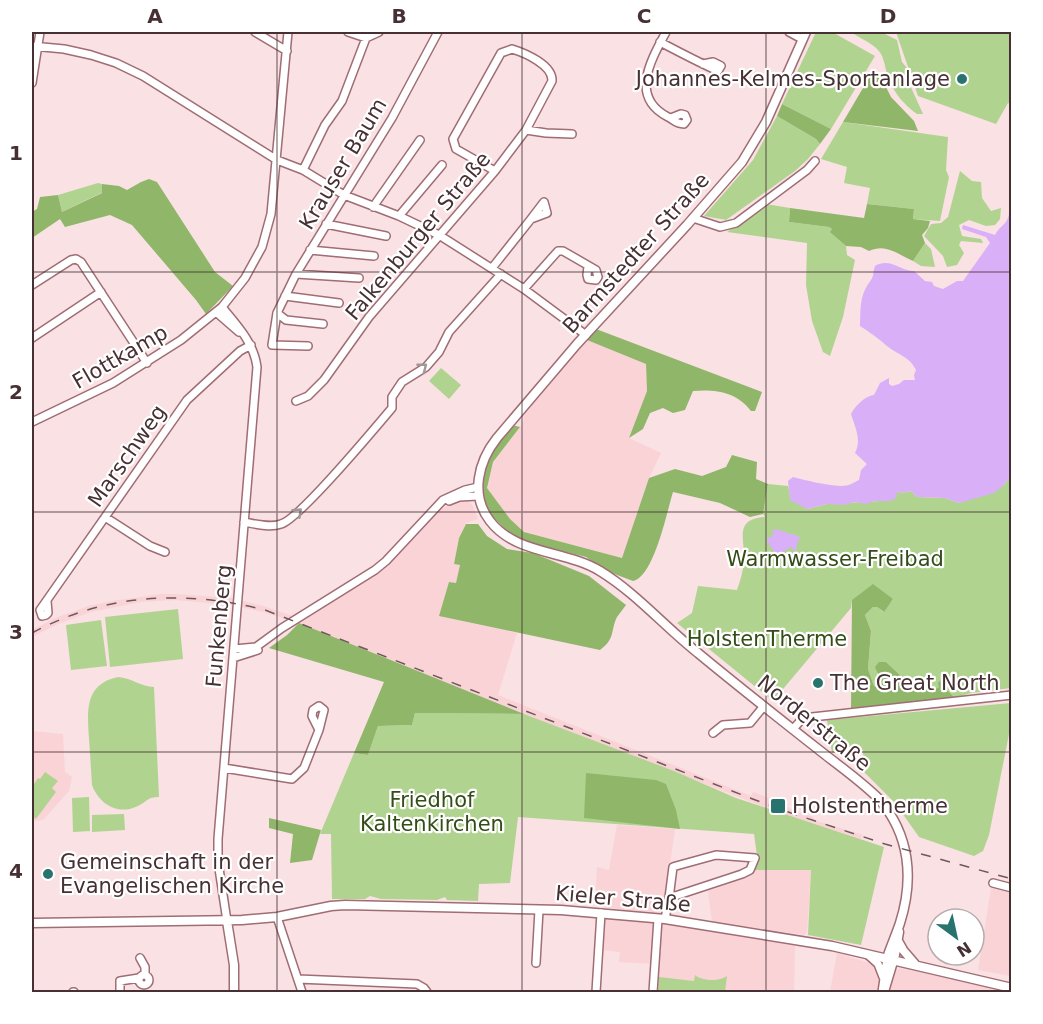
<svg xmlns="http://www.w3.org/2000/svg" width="1043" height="1024" font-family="'DejaVu Sans',sans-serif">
	<rect width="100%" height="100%" fill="#f9e1e4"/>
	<path fill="#fad3d7" d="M587,340L646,364L647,391L629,438L661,453L649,478L623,558L524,532L510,520L487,488L493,462L520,427L524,420L523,414Z
		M467,501L472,504L478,519L466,523L459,538L454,564L460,565L456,584L450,582L440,616L517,633L498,695L751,796L753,792L769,798L768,800L813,817L814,820L863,835L861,839L780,813L524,714L299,623L263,612L231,605L175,600L141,602L91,612L58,624L32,637V630L55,618L89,606L112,601L161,594H175L232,598L263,606L305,620L388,564L437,512L451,503Z
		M32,731L63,734L65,772L72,777L69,791L44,819L39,821L32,820Z
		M617,825L675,829L663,915L595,906L597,867L609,870Z
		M754,870H811L807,933L804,935L712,922L708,891L743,879Z
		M991,888L1011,893V976L978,970Z
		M603,917L700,927L795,946L794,992H651L653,964L619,962L620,952L601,950Z
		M837,953L869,963L876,969L879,981L877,992H830Z
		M901,968L990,988L1007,992H889L894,971Z"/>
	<path fill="#b1d390" d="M816,32H832L875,56L831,129L782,104Z
		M851,32H881L897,40L902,62L907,68L909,83L923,114H917C903,104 894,93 888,77C884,66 885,55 875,47C868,41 859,38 851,32Z
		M896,32H1011V104L1008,103L996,124L918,96Z
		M777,116L816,139L820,144L808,159L795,171L726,220L704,216L753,160Z
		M843,122L948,137L946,170L949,177L940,221L913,219L914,209L867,204L870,188L844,183L847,167L821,159Z
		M960,171L972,181L981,182L982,198L991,211L1001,208L1000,219L995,225L986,226L969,220L959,225L962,236L981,239L983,243L961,241L959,245L964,253L957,265L947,267L943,256L924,236L931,224L941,223L948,217Z
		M98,183L102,184L103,192L62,212L58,195Z
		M766,204L790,208L789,222L829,227L832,229L831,232L846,246L847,255L855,260L843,317L830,356L823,352L812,321L806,285L807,243L727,232Z
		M925,243L931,249L935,267L921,266L913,261Z
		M441,368L461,385L449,399L429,381Z
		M1011,475V688L971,693L955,698L947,690L946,681L942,679L939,687L935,690L900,675L886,662L877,674L881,681L879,687L874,686L868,669L871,631L865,615L873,607H877L883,612L893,599L852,600L851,608L773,701L677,623L692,613L698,586L737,590C740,582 743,571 744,562C746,542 732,519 765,517L763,514L768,484L788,486L790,495L807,509L827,504L880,501L898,491L902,493L911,491L917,497L945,498L959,503L1004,485Z
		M178,609L183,659L110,667L105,617Z
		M101,620L107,666L71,670L66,625Z
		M118,677C132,678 141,687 154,687L159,797C147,797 148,801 138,806C118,816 99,804 92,785C91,769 90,753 89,738C87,710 85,684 118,677Z
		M1011,703V724L989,835L983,851L974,856L919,837L895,803L864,772L863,750L832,753L827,720Z
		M415,713L524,714L674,771L736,798L884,847L861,945L808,935L811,870H754L757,856L754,834L518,817L510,883L479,884L478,901L447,900L445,897L437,900L381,899L370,896L365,899H332L331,834H320L354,753L368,755L378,726L412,725Z
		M45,772L58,781L52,788L56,792L36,819L32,816V787L38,778L40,779Z
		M89,797L90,831L73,832L72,798Z
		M124,814L125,830L92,832V815Z
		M695,975C702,981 719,982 727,976L725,992H658L659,977L694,981Z"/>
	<path fill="#90b66a" d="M873,71L879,73L891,97L914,121L918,131L843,122Z
		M782,104L831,129L820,144L816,139L777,116Z
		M149,179L157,182L215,272L233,286L206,314L196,300L132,225L110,215L65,227L60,219L32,238V212L37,209L40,197L58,195L62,212L102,193V184L119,186L127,190L141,182Z
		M867,204L914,209L913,219L930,221L928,228L922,235L925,243L913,261C897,254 886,243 869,251L861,247L846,246L830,232L832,229L829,227L789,222L790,208L864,218Z
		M596,329L762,392L755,411H751C737,392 715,389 693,391L685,410L673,413L663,408L650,413L643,429L629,438L647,391L646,364L587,340Z
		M512,425L520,427L493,462L487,488L510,519L524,532L622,558L649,478L675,469L702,476L726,467L732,455L757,462L756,479L768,484L763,514L750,517L720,503L673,492C667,511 654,577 633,581L604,570L586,557L523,541L512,536L490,514L485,502L482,477L491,452Z
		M466,524H478L487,536L507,549L533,553L589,576L626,605C623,609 620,613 617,617C610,631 616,638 600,650L439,616L449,582L456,583L460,565L454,564L459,538Z
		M873,584L893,599L884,612L877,607H873L865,615L871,631L868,669L874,686L879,687L881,681L875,667L879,662H886L900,675L934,690L939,687L938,683L942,679L946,681L947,690L955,698L851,708L852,600Z
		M299,623L524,714L415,713L412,725L378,726L368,755L354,753L384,682L269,648L287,635Z
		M586,773L656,780L666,784L676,810L680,829L584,818Z
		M269,818L321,830L312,860L290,863L293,834L269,828Z"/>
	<path fill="#d9aff8" d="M1011,195V475L1004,485L994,493L959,503L945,498L917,497L911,491L902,493L898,491L896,498L890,501H875L866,504L855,502L844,505L827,504L807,509L790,500L788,481L793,477C808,481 825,485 841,486C849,486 853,483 859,480L861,470L867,464L855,453C862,440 855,427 851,414C855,406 865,396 874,395L880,383L889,378V384L892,386L899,384L904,380H915L914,375L916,370C909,356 898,355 887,346C879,339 870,332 860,326C861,307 859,296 871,280C874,276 873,271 875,266C890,257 900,271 914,271L925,281L932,282L934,286L943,289L957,281H963L990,243L986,237L962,229L963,225L995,235C999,227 1004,226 1007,220C1011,212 1011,203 1011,195Z
		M776,529L800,537L796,547L797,550L795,552L791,547L777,556L766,540L774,534L772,531Z"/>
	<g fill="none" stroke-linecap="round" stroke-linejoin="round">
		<g stroke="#9f6d73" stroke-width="10">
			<path id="minor" d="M255,32L287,51
				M666,32C651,60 629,97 668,117C674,120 676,124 684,124L687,120L685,115L681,114L671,118
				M789,32L802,39
				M366,38L379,32
				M660,42C679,52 698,62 718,71L721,66L713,62L703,64
				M32,46L64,49L91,55L116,63L143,76L277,160L303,170L344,195L399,216L439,235L524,289L586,335
				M32,83L40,32
				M526,130L546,133L572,134
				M303,170L325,125L342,101L366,38L348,32
				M373,207L420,140
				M399,216L442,165
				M693,218L720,227L736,223L807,170L815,161
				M326,224L386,236
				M310,250L374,256
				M492,268L531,219L547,213L544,202L531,219
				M296,274L359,278
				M32,285L71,260L76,259L81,262L147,363
				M524,289L558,251H563L596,270L598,277L596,280L588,279L587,275L588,266
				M285,296L339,303
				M222,307C237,325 254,343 257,367L218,839V862L227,921
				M216,312L239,332
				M277,313L286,320L323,324
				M32,338L101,292
				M308,346L272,345L277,313L296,274L392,118L438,32
				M296,401L308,396L324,380L369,317L495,171L526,130L552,81C553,65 525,53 512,49L501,53L453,139L456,149L495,171
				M32,422L113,383L181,340L222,307L245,278L262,247L271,214L288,32
				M449,501L459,497L478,496
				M105,517L150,546L165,552
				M244,522C255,524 270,528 281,524C298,520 376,427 392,408V397L402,382L426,367L439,352L449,332L501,274
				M47,601L48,613L46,615L42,616L40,610L187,400L240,351L251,345
				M234,649L256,647L282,628L375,570L386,561L443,500L465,490L478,487
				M233,658L258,650
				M793,729L803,718L1012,695
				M713,733L723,725L750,723L764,706
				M224,768L292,779L304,768L319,730L312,716L313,710L319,706L324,710L319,730
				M993,883L1012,888
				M277,917L302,992
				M665,919L669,898L742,874L750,870L755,858L716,855L676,866L673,867L669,898
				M868,955L878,964L883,977
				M140,958L145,967V975
				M536,963L539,910
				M139 980a5 5 0 1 1 10 0a5 5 0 1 1-10 0Z
				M298,979L417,984L424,988L427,992
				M885,990L894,960
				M73,992H74
				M120,992V981L139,978
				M596,992L601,913
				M653,992L658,919
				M882,992L887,958"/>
		</g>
		<g stroke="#9f6d73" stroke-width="11">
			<path id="major" d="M806,32L766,122L742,162L687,225L577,344L497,438C478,462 470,495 490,521C516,555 566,550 600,571C636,593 665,627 698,653C739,687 781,720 823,753C842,768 862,782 879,799C910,835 914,879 900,923C896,935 891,946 887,958
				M227,921L234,965V992
				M32,923L242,920L277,917L331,906L345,905L561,910L665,919L832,946L1012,988
				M898,941L903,950L915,964
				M894,960L899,932"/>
		</g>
		<use href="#minor" stroke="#fff" stroke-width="7"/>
		<use href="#major" stroke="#fff" stroke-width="8"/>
		<path stroke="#6f585b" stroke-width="1.5" stroke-dasharray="10 10" stroke-linecap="butt" d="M32,633C106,593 185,590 265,610L776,808L885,844L1012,879"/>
	</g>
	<defs><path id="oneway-chevron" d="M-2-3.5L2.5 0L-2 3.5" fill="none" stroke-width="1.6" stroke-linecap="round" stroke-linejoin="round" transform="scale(1.5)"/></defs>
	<g stroke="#a29899">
		<use href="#oneway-chevron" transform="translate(423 367) rotate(-38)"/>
		<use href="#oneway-chevron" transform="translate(298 512) rotate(-43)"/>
	</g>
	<path fill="none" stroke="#463033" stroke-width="1.5" stroke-opacity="0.55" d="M277,32V992M522,32V992M766,32V992M32,272H1012M32,512H1012M32,752H1012"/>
	<g fill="#29736f" stroke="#fff" stroke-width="2">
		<circle cx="962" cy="79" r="6"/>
		<circle cx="818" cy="683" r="6"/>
		<rect x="770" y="798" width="16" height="16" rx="3"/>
		<circle cx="48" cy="874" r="6"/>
	</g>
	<g text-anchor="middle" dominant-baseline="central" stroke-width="4.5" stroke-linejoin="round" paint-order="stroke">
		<g font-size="21" fill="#463033" stroke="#fff" text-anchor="start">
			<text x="950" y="79" text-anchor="end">Johannes-Kelmes-Sportanlage</text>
			<text x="830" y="683">The Great North</text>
			<text x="792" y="806">Holstentherme</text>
			<text x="60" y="862">Gemeinschaft in der<tspan x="60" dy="24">Evangelischen Kirche</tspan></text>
		</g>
		<g font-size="21" fill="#463033" stroke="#fff">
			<text transform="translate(343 164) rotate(-59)">Krauser Baum</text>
			<text transform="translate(418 236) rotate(-50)">Falkenburger Straße</text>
			<text transform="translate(636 253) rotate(-48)">Barmstedter Straße</text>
			<text transform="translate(120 357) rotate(-30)">Flottkamp</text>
			<text transform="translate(127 456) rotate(-55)">Marschweg</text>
			<text transform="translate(219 626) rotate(-85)">Funkenberg</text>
			<text transform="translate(814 723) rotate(39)">Norderstraße</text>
			<text transform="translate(623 899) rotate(5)">Kieler Straße</text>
		</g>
		<g font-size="21" fill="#344c17" stroke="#fff">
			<text x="835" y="559">Warmwasser-Freibad</text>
			<text x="767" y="639">HolstenTherme</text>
			<text x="432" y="800">Friedhof<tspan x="432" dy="24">Kaltenkirchen</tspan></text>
		</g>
	</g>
	<rect width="1043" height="1024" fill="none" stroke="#ffffff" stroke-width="66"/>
	<g transform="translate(956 937) rotate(147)"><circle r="28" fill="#ffffff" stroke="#b5acad" stroke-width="1.5"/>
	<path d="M0-4.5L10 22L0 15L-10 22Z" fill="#29736f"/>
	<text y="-9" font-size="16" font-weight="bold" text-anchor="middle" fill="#463033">N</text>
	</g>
	<rect x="33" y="33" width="977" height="958" fill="none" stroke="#463033" stroke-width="2"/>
	<g font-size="20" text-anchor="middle" font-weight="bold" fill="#463033">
		<text x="155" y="23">A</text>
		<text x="399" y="23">B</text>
		<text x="644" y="23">C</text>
		<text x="888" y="23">D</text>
		<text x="16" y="160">1</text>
		<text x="16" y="399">2</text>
		<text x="16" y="639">3</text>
		<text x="16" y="878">4</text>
	</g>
</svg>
